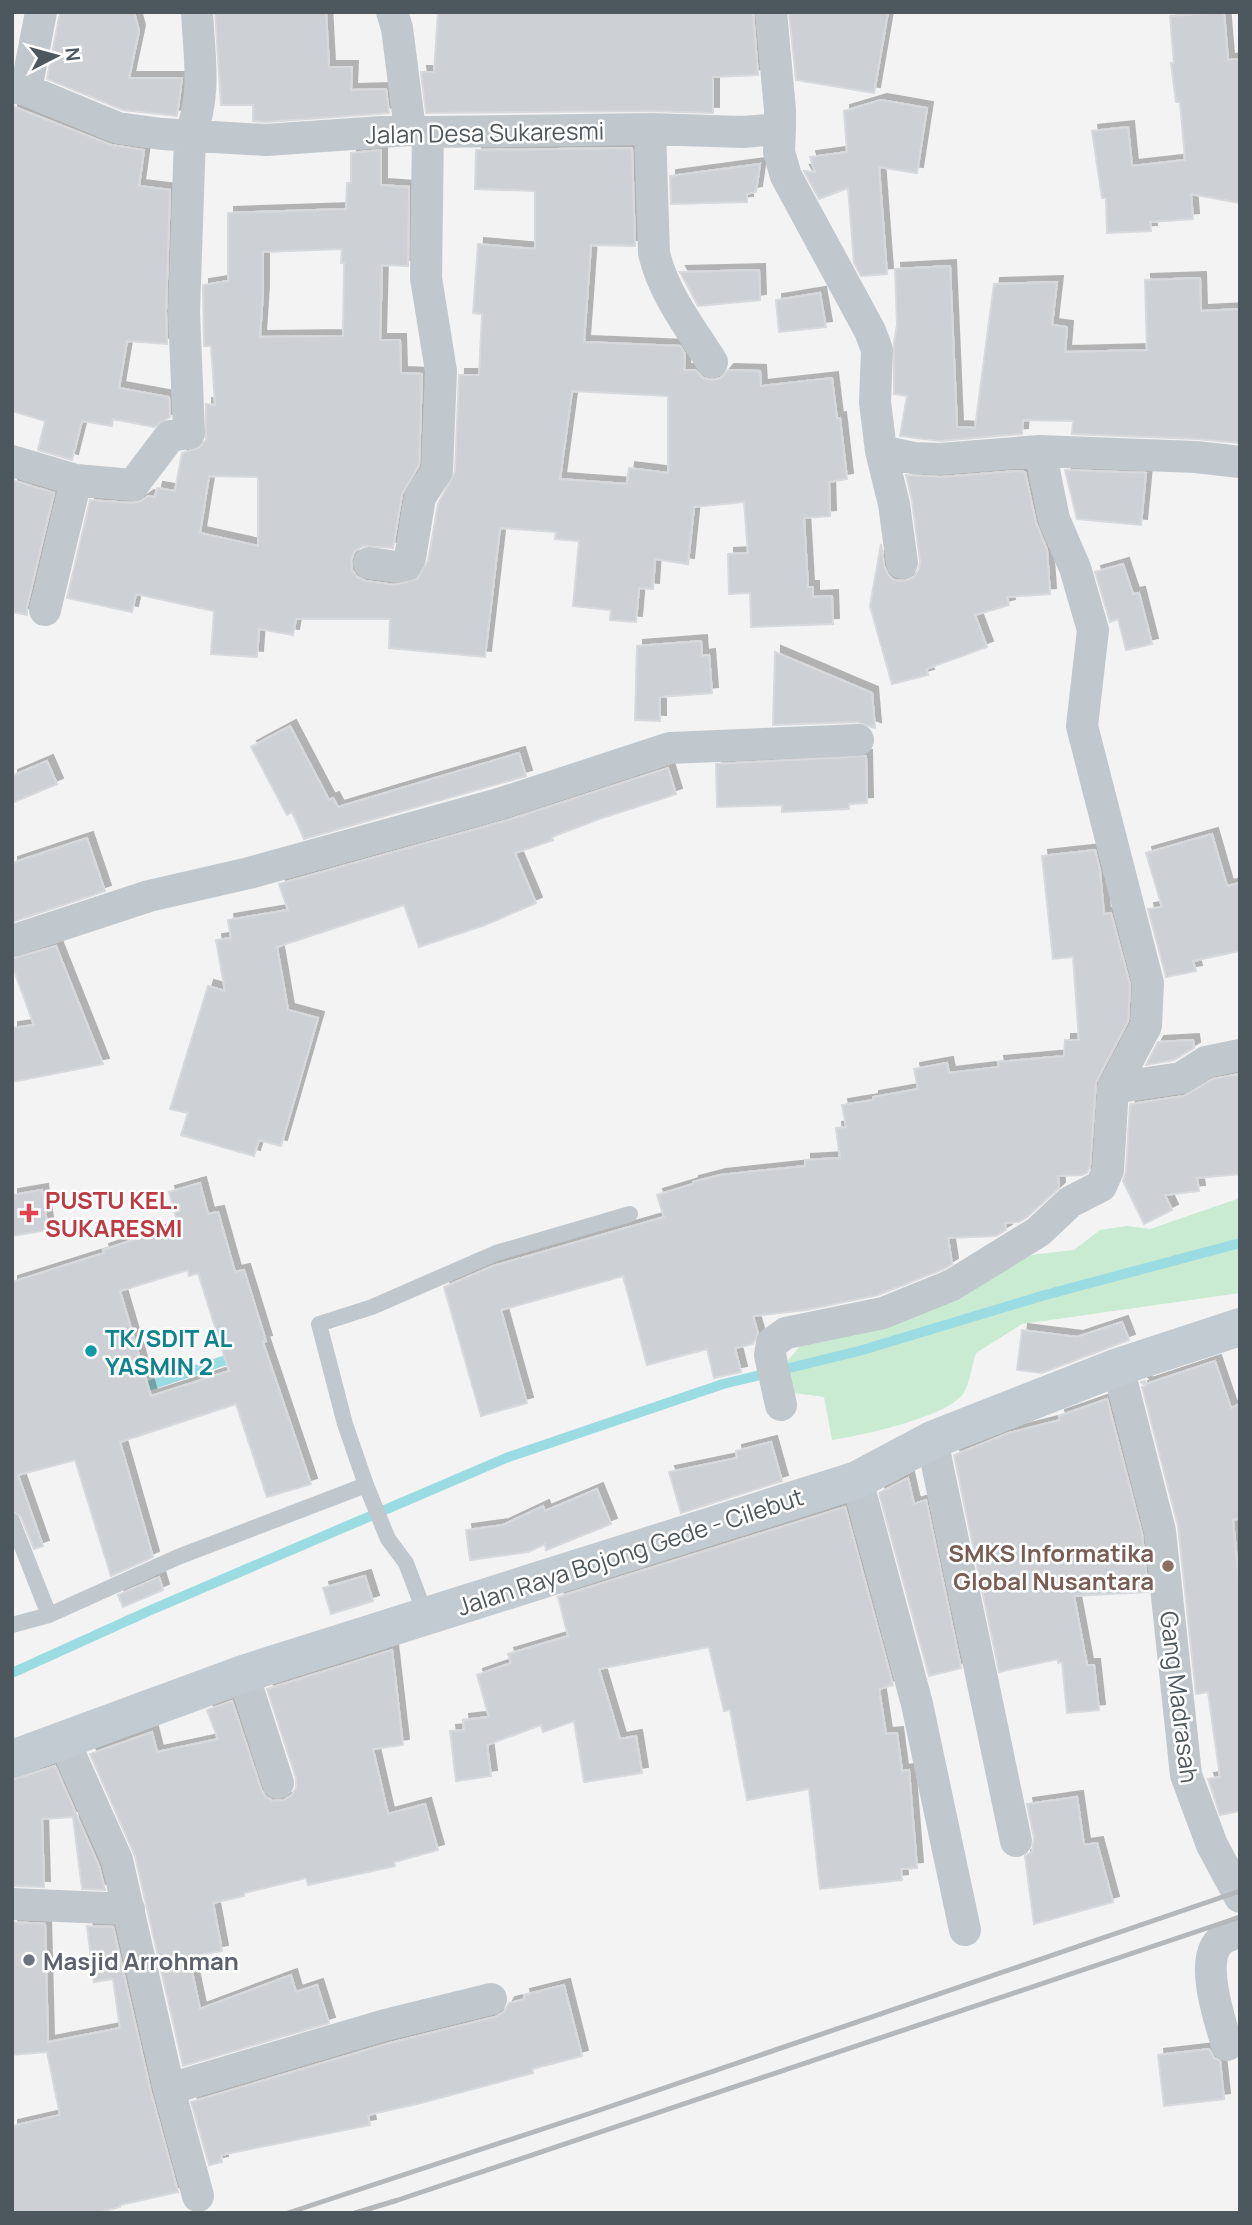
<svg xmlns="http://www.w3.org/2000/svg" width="1252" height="2225" font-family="Manrope,sans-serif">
	<defs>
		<filter id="shadow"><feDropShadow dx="6" dy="-6" stdDeviation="0" flood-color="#0004"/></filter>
	</defs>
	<rect width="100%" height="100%" fill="#f4f3f3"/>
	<path fill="#c8ebd1" d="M1240,1198V1293L1022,1324L976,1353C972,1364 970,1384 963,1394C947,1417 860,1436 832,1440L824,1397L794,1393L786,1363L809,1335L1030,1255L1074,1250L1100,1230L1127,1226L1150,1229Z"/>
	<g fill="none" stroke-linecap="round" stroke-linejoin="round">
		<path stroke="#9bdce2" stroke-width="10" d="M136,1390L238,1356
			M12,1673L151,1610L506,1458L723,1384L859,1351L1045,1295L1240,1243"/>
	</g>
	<path fill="#cdd0d4" stroke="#d7d9dd" stroke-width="2" fill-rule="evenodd" filter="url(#shadow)" d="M60,12H134L139,31L129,78H182L177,116L123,110L47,79Z
		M215,12H326L329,67H352L351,90L386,89L389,113L266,122L253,121V105H221Z
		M438,12H753L758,75L713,77V113L650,111L426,113L421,72H434Z
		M789,12H888L874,93L796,80Z
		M1224,12L1228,60L1240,59V203L1191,194L1193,219L1150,222L1151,231L1107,233L1106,198H1102L1092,131L1128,127L1132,166L1185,160L1180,102H1176L1171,63H1174L1170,16Z
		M881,100L927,108L917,173L879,167L887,274L861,276L854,263L848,188L819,199L804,171L815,172L810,157L847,152L844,111Z
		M12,106L111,145L144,150L139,186L170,190L166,311L167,344L127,341L119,388L169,397L170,417L154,427L113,419L112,426L82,421L72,460L38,450L45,421L12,411Z
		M632,148L635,246L591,245L584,342L680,346L685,354L684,370H695L703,378L712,380L721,378L728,370L760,371L761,386L832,378L837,419L840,418L847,479L829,482L830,516L804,518L808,587H813V597L832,596L833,624L751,627L750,593L729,594L728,554L748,553L744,502L694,507L688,564L655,559L653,589L639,588L636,622L610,620L611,610L573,606L579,541L555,539L556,532L500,528L485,657L389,648L390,619H296L293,635L259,629L257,657L211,654L214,611L136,594L132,612L67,598L90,500L132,503L141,501L148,496L155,497L157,488L175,491L182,453L199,448L206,440V404L215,405L211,346H204L203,285L228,281V213L346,209L347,183H351V153L381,150V185L409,187L408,266L382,265L380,340H400L401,373L422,374L419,465L402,494L393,548L363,546L354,552L351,561L352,570L357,577L366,581L395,585L417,579L428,561L438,504L455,472L459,375H479L482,314L473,313L478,244L535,249V191L475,189L476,150ZM342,249L341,263H344L343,336L260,337L263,292V252ZM572,391L668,396V473L629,468L627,484L560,479ZM209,476L258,477V546L200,533Z
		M760,164L756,192L747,194V202L671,204L670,176Z
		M950,266L957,427L975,428L994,284L1057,282L1052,325L1067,327L1065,352L1147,350L1145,280L1200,278L1201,311L1240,309L1239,443L1197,439L1072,434L1073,421L1023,420L1022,434L940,441L900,436L907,396L894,394V343L897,325L895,269Z
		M759,270L760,300L698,306L680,272Z
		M820,293L826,327L779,332L776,300Z
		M1065,470L1146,473L1141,525L1077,519Z
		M1019,471L1025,472L1036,523L1047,550L1050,594L1007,597L1009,605L975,615L987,647L926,669L928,675L892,684L870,606L881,544L884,566L888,575L894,580L905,581L914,577L919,569L920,561L912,501L906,475L941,477Z
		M12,480L54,493L27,606V615L12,612Z
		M1123,564L1133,594L1139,593L1152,644L1126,650L1118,619L1110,622L1095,572Z
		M701,641L702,656L709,655L712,693L660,697V721L635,720L637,646Z
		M775,652L872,693L875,728L857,722L773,725Z
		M290,726L329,800L333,798L338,807L519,753L526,776L304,839L292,812L287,815L251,747Z
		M866,756L867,803L849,804V809L782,812V805L717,807L716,764Z
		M47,761L57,784L12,803V776Z
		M668,768L676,794L599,819L552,837L553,840L515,853L536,903L485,925L419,947L404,905L277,947L288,1010L318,1018L281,1146L259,1140L254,1156L181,1135L188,1113L170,1109L208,986L225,991L216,940L231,938L228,920L288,910L279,884L505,821Z
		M1212,834L1227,886L1240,883V951L1193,961L1196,971L1166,977L1148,909L1162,907L1146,853Z
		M87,838L105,891L12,922V863Z
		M1095,850L1100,871L1104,914L1111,913L1130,985L1128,1021L1096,1082L1090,1166L1087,1173L1082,1175L1058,1176L1059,1188L1027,1217L1019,1222L1005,1223L1006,1230L996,1236L948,1238L952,1264L944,1269L878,1295L806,1310L753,1316L758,1334L753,1344L735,1348L741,1372L714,1378L707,1349L647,1365L623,1276L501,1310L527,1403L481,1416L444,1287L493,1266L664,1217L657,1195L693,1184V1182L720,1175L805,1166V1160L840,1158L836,1128L846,1127L842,1105L873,1100V1097L918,1089L914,1069L947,1063L949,1073L999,1067L998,1062L1064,1056L1065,1040H1079L1073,957L1053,959L1042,856Z
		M56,946L103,1064L12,1082V1028L34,1025L12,965V959Z
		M1193,1040L1194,1048L1174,1060L1146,1065L1158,1042Z
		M1240,1074V1174L1197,1178L1199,1191L1165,1195L1172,1210L1144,1224L1123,1181L1126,1171L1130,1104L1184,1096L1213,1079Z
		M200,1183L208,1214L218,1212L235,1272L244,1270L266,1341L263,1342L311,1484L267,1497L236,1404L120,1442L153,1557L111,1576L75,1460L18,1475L43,1546L34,1549L21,1517L12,1511V1282L104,1253L103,1250L178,1225L169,1192ZM188,1270L189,1276L198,1273L229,1371L151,1396L120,1291Z
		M42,1190L48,1230L12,1236V1195Z
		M1122,1322L1129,1340L1042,1373L1017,1370L1022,1330L1077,1337Z
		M1215,1361L1231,1408L1240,1404V1518L1233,1520L1240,1593V1811L1220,1815L1208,1779L1220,1777L1208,1692L1196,1694L1178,1526L1142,1387L1145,1386L1141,1382L1145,1381L1146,1384Z
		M1107,1399L1142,1534L1148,1592L1074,1596L1087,1665H1094L1099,1710L1067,1713L1062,1662L1058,1663V1659L999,1672L954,1455L1009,1433L1060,1420L1059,1416Z
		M771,1442L782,1481L681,1513L669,1472L737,1458L736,1451Z
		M908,1478L914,1504L926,1500L961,1668L929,1676L879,1493Z
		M597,1489L611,1524L546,1550L545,1544L528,1552L470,1560L466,1530L503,1525L543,1506L545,1511Z
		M845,1507L893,1685L879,1689L886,1734L897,1733L902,1771L909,1770L917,1868L901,1869L902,1880L820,1889L809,1789L747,1800L730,1710L724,1711L709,1647L599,1669L620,1739L636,1736L642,1773L584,1782L574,1721L543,1732L541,1725L487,1745L491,1776L456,1781L450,1731L464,1730L463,1720L489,1717L477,1675L511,1663L508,1654L568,1636L558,1597Z
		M365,1576L373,1601L331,1614L323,1588Z
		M159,1577L163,1590L123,1607L118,1595Z
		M392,1650L403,1745L373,1749L388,1814L425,1804L438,1850L394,1862L395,1866L308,1885L306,1878L244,1893V1896L213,1903L222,1951L189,1957L200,2009L291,1975L296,1992L317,1985L329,2023L183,2066L135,1856L90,1754L152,1732L157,1752L218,1739L207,1710L232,1701L261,1789L265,1796L273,1801L284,1800L292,1795L296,1788V1778L267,1689Z
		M55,1766L99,1866L105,1890L82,1889L73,1817L42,1819L44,1887L12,1886V1780Z
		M1077,1797L1084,1845L1097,1843L1113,1902L1034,1924L1025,1856L1032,1852L1034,1838L1027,1804Z
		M12,1922L45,1924L48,2042L120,2028L113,1979L94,1982L87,1926L113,1927L151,2093L178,2192L120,2205V2207L97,2213H12V2126L60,2115L47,2052L12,2055Z
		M564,1985L582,2056L532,2069L533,2073L421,2103L368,2115L370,2125L221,2155L222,2162L209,2165L191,2102L390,2043L495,2017L504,2012L509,2003L525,1999L524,1995Z
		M1209,2049L1214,2058L1220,2061L1224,2099L1164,2106L1158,2055Z"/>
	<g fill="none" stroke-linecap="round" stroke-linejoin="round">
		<path stroke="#c0c8cd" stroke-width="16" d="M366,1485L388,1539L406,1563L426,1616
			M12,1521L49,1615
			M12,1625L49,1615L178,1557L366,1485L345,1424L319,1324L372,1307L496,1253L630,1214"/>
		<path stroke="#c0c8cd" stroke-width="32" d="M392,12L397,28L410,130
			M771,12L780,110V129
			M12,87L26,90L118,128L162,134L266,140L410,130L428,132L650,129L743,132L780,129L779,152L786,176L870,331L877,350L875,402L881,451L913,458L940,459L1040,451L1196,457L1240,462
			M26,90L41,12
			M650,129L654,253C663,293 690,327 712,362
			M881,451L894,504L902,563
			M12,461L76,480L133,485L170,436L189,433L184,312L190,136C207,93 199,57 197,12
			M369,563L397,567L406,565L410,558L420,497L437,471L441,371L426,278L428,132
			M45,610L76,480
			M12,941L149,896L249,873L499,804L670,748L858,740
			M1113,1088L1181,1078L1206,1062L1240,1055
			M1118,1367L1160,1531L1186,1775L1212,1845L1240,1897
			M781,1405L770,1355L772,1343L786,1333L883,1313L952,1285L1038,1232L1070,1202L1101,1186L1108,1170L1113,1088L1146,1026L1148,983L1082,726L1093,630L1075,568L1054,519L1040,451
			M932,1440L1016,1841
			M857,1480L917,1704L965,1930
			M243,1674L278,1783
			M63,1739L117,1860L169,2089L198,2196
			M12,1904L129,1909
			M1227,2045C1220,2021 1199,1961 1220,1941C1224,1937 1234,1934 1240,1931
			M169,2089L385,2025L491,1999"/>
		<path stroke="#c1cbd1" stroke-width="38" d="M12,1759L243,1674L857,1480L932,1440L1118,1367L1240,1327"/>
		<path stroke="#b5b8bb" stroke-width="5" d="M288,2213L591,2113L1240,1891
			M355,2213L398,2200L1240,1917"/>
	</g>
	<path fill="#e0444e" stroke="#fff" stroke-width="2.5" d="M25.5 1202.5h7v7h7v7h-7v7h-7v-7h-7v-7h7z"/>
	<circle fill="#0f9aa8" stroke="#fff" stroke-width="2.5" cx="91" cy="1351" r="7"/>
	<circle fill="#8d6e63" stroke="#fff" stroke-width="2.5" cx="1168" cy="1566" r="7"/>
	<circle fill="#6b7280" stroke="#fff" stroke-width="2.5" cx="29" cy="1960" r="7"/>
	<g text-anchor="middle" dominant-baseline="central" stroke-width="5" stroke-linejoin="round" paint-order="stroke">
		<g font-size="24" fill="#4c575e" stroke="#fff">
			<text transform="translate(485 132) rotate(-1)">Jalan Desa Sukaresmi</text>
			<text transform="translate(630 1551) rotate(-18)">Jalan Raya Bojong Gede - Cilebut</text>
			<text transform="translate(1180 1697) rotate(83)">Gang Madrasah</text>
		</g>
		<g font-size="24" font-weight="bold" fill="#be3a42" stroke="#fff" text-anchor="start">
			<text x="45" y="1199">PUSTU KEL.<tspan x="45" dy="28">SUKARESMI</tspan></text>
		</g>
		<g font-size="24" font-weight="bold" fill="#0d838f" stroke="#fff" text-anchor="start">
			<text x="105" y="1337">TK/SDIT AL<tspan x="105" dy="28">YASMIN 2</tspan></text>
		</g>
		<g font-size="24" font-weight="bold" fill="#785e54" stroke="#fff" text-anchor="end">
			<text x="1154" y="1552">SMKS Informatika<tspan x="1154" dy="28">Global Nusantara</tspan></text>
		</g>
		<g font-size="24" font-weight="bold" fill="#5b616d" stroke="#fff" text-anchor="start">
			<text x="43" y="1960">Masjid Arrohman</text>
		</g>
	</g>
	<rect width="1252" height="2225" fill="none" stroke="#4c575e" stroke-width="28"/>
	<g transform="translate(56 56) rotate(84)" stroke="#ffffff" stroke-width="5" paint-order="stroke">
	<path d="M0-5L12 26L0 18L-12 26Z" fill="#4c575e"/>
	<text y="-10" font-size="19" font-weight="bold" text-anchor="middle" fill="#4c575e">N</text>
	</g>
</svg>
